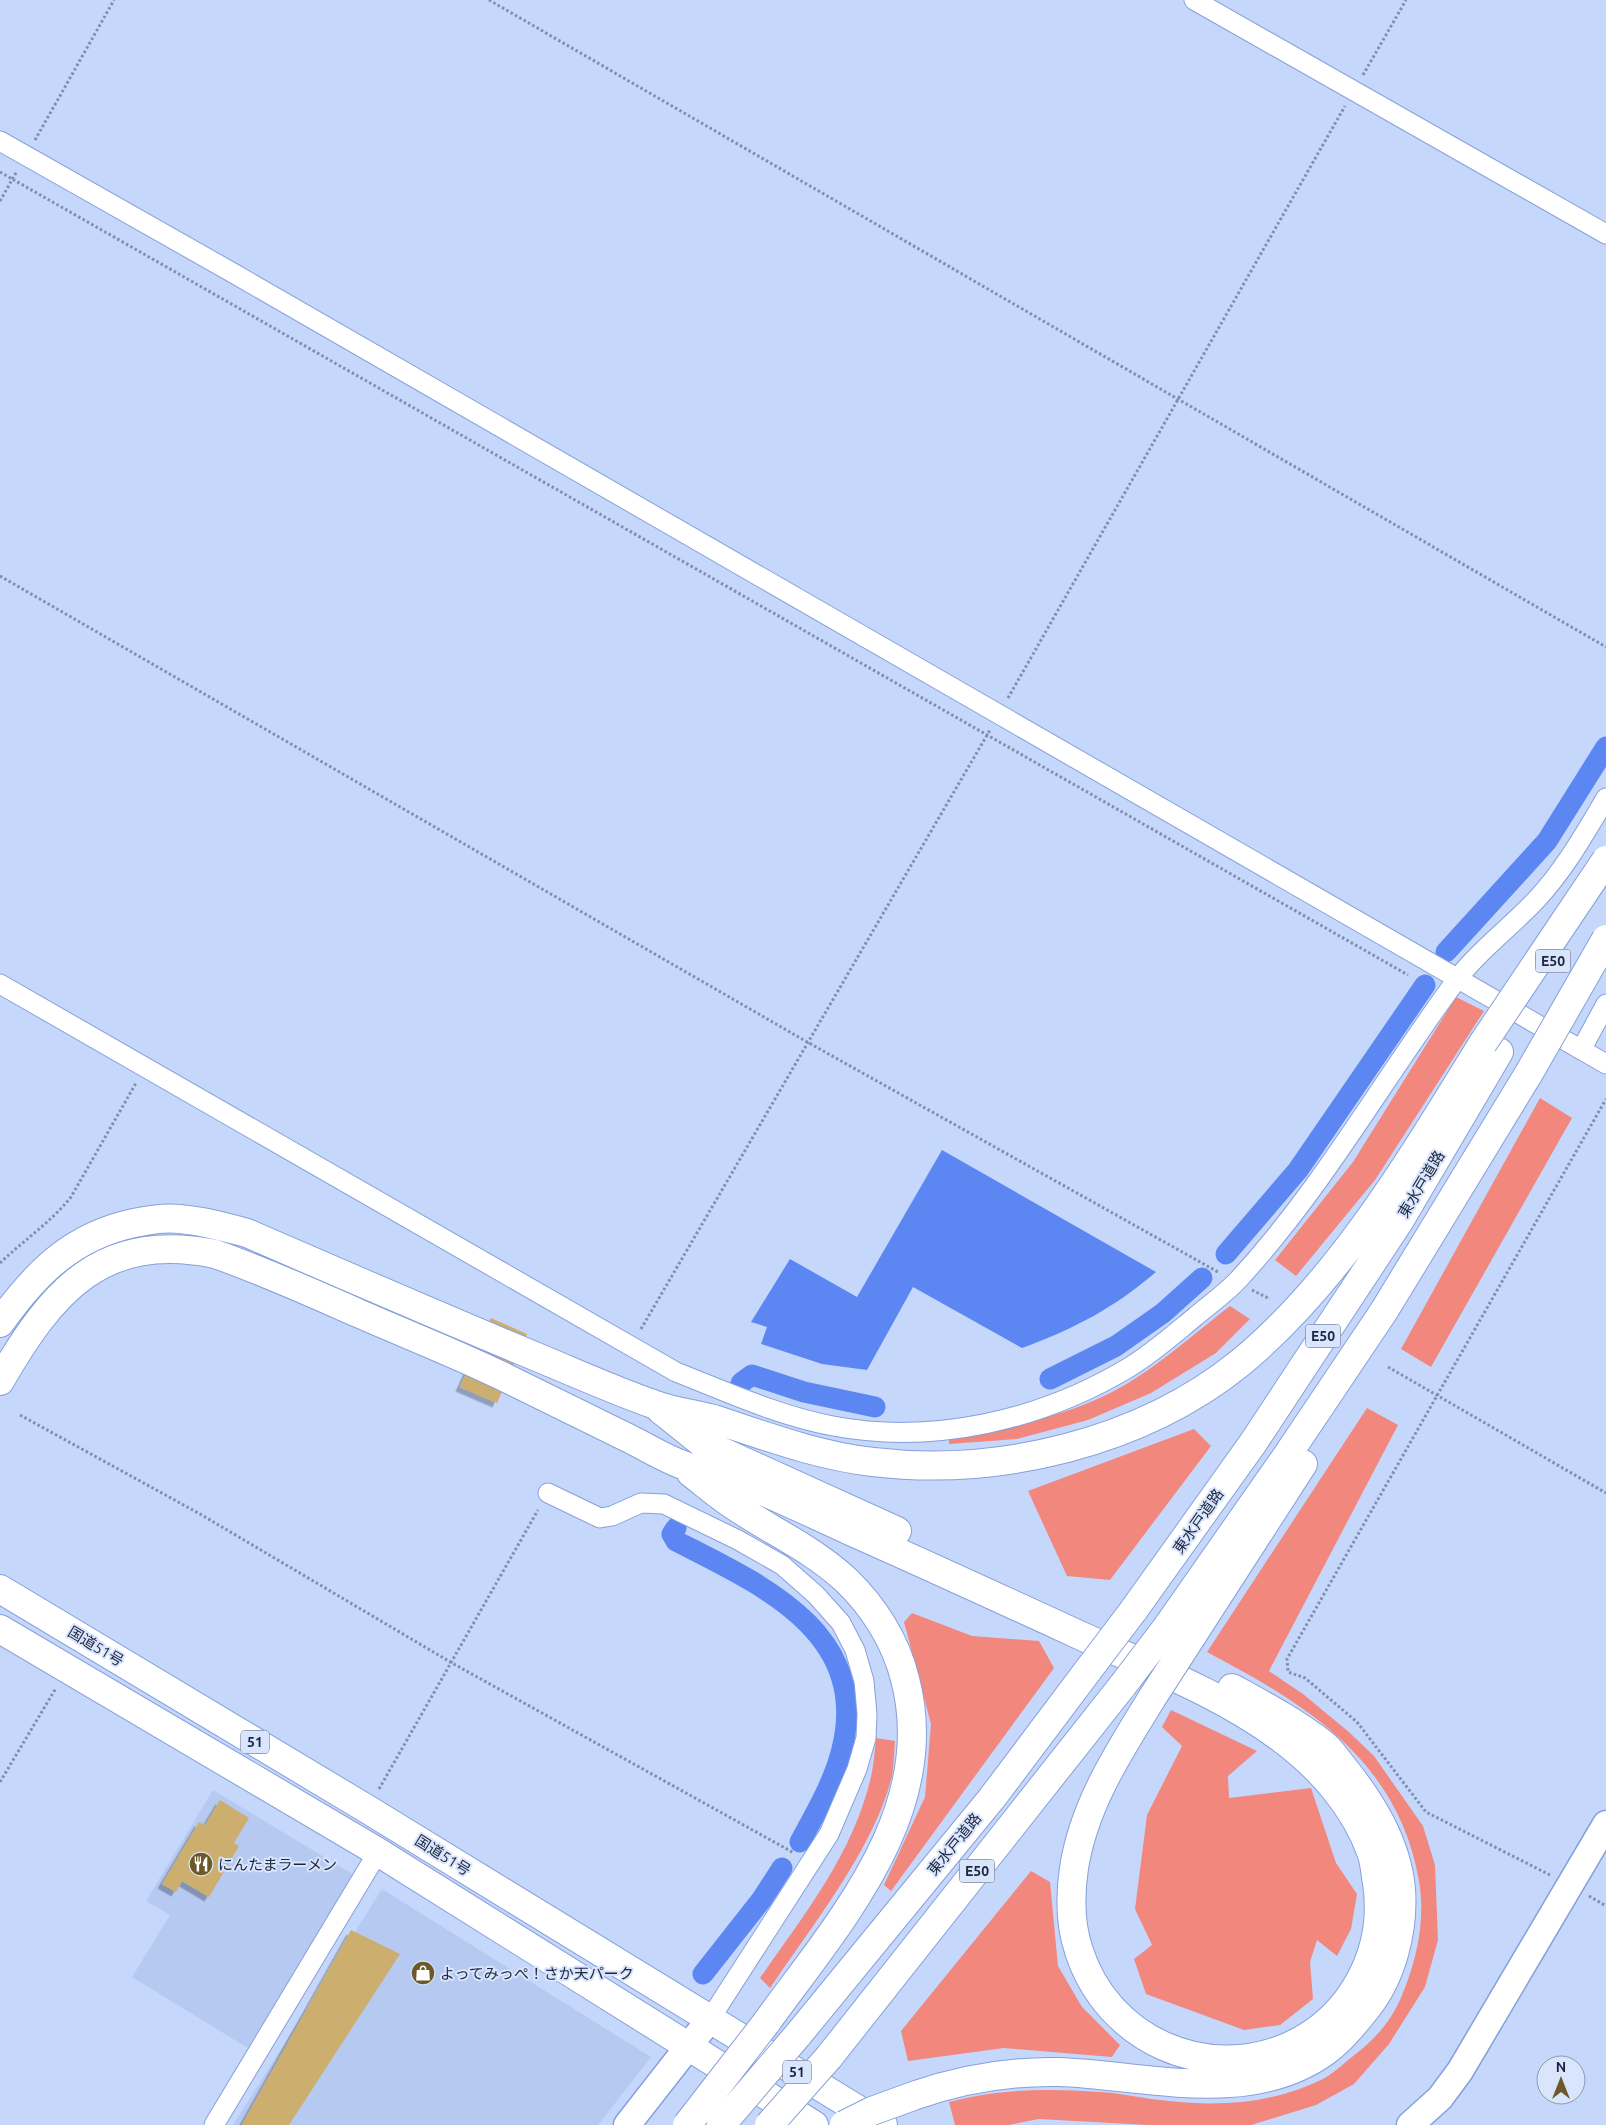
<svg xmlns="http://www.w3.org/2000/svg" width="1606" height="2125" font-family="Ubuntu,'Noto Sans JP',sans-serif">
	<defs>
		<filter id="shadow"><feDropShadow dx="-4.5" dy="4.5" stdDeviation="0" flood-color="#0004"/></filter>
	</defs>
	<rect width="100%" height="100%" fill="#c6d7fc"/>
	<path fill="#b6c9f0" d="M213,1790L354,1875L248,2048L132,1977L170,1915L146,1901Z
		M382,1889L651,2057L598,2125H233Z"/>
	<path fill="#f2877e" d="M1456,997L1484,1011L1375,1180L1296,1276L1275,1260L1353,1162Z
		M1540,1098L1572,1118L1431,1367L1401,1349Z
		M1230,1306L1250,1319L1216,1353L1151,1393L1088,1420L1017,1439L949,1444V1439C997,1429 1048,1420 1093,1401C1144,1380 1187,1339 1230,1306Z
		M1367,1408L1398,1425L1269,1671L1303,1694L1350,1733L1374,1756L1423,1826L1435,1865L1438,1940L1425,1987L1389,2044L1354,2084L1316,2105L1251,2125H1148L1039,2119L1009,2125H955L949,2102C999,2089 1046,2088 1099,2092C1122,2093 1145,2099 1169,2101C1221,2107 1274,2103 1321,2080C1331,2075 1340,2067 1348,2060C1370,2044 1389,2025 1400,2000C1416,1963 1426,1922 1419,1881C1398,1760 1307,1705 1207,1652Z
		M1194,1429L1211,1446L1110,1580L1067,1576L1028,1491Z
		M912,1613L972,1636L1039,1641L1054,1668L891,1891L884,1885L925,1797L931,1724L904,1622Z
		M1171,1710L1257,1751L1228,1776L1229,1798L1311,1788L1336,1863L1357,1894L1351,1929L1337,1956L1317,1940L1310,1962L1313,1999L1280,2025L1244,2030L1146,1994L1134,1959L1152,1945L1135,1909L1147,1815L1182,1746L1162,1727Z
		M876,1738L895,1741C894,1752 894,1765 892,1776C875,1847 811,1927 770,1988L760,1978C804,1915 856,1850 872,1772C874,1761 875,1749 876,1738Z
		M1031,1871L1050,1882L1058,1966L1082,2007L1120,2045L1112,2057L1004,2048L908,2061L901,2031Z"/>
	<path fill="#5c87f3" d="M942,1150L1156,1272C1114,1308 1074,1329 1022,1348L913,1287L867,1370L822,1364L761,1344L767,1327L751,1322L790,1259L857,1297Z"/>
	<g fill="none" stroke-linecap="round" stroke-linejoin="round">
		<path stroke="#5c87f3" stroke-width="21" d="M1446,952L1547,841L1606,747
			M1226,1254L1298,1170L1425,985
			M1050,1379L1116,1346L1163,1313L1202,1278
			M741,1383L752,1375L804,1392L875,1407
			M676,1528L672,1534L676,1541C760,1584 871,1632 842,1749C834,1782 816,1812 800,1842
			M703,1974L762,1899L782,1868"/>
	</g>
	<path fill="#ccae6e" filter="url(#shadow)" d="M491,1318L527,1334L497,1403L460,1387Z
		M220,1800L249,1818L234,1843L239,1846L209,1897L182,1881L176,1892L162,1884L199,1822L205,1825Z
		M351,1930L400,1954L289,2125H244L242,2124Z"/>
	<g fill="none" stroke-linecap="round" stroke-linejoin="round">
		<g stroke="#86a0da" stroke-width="21">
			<path id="street" d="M1194,0L1606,234
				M0,141L233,273L1606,1064
				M0,984L676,1372C727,1392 779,1416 833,1426C934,1445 1041,1420 1128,1368C1153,1353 1174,1334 1196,1316C1210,1304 1226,1293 1238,1280C1322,1189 1382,1081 1455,982C1476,953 1512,926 1537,899C1565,869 1585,833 1606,798
				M1581,1050L1606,1004
				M548,1493L600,1518L612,1516L641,1503L664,1504L738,1540L782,1565L816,1595L841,1623L855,1650L864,1681L867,1714L866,1738L857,1769L829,1834L710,2019
				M214,2125L378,1852"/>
		</g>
		<g stroke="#86a0da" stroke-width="29">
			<path id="secondary" d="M627,2125L710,2019
				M1410,2125L1440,2098L1460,2071L1606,1824"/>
		</g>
		<g stroke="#86a0da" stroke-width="30">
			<path id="highway" d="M0,1323C36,1272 73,1236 134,1223C148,1220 165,1217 180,1219C203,1221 225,1227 247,1233C346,1276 445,1319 544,1360C580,1375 616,1391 653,1404C674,1412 696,1414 717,1420C768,1437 819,1456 873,1462C998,1477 1141,1443 1240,1363C1341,1280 1415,1153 1483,1043
				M0,1381C52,1291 102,1231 215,1254C264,1271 312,1293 360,1314C408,1335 457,1354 504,1377C545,1397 585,1417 626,1437C645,1446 663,1458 683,1465C702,1472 723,1475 743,1483C778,1497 813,1514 848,1530C925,1564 1001,1599 1077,1634C1145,1665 1221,1693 1282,1739C1320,1767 1355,1807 1371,1852C1375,1862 1375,1873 1377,1883C1387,1950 1353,2017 1290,2046C1205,2084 1107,2039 1079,1951C1070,1925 1070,1895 1074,1868C1084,1804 1119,1752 1152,1698
				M661,1410L701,1442L897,1531
				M691,1473C704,1483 717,1494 730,1503C769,1530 810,1547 846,1580C874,1607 896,1642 905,1679C940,1812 838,1923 766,2023
				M0,1589L367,1809L883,2125
				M1133,1611L1253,1443L1400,1220L1499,1052
				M1167,1627L1286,1457L1384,1311L1529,1073
				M0,1629L378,1852L814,2125
				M1192,1636L1303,1464
				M797,2036L992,1798L1089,1669
				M829,2057L1123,1685
				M916,2095C963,2079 1009,2071 1059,2072C1146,2075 1249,2107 1326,2051C1342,2039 1354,2024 1366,2009C1392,1977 1404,1930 1401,1889C1397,1843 1371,1802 1343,1767C1337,1760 1331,1750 1323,1744C1295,1722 1263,1705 1232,1688"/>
		</g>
		<path stroke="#808eae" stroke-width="3" stroke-dasharray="2.5 2.5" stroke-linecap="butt" d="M489,0L1606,647
			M1363,75L1406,0
			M35,140L114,0
			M0,172L1408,975
			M0,201L17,171
			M0,576L809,1043L1218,1272
			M1008,698L1345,106
			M0,1263C23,1241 51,1222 71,1197L136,1083
			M1252,1290L1270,1299
			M641,1329L990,730
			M1388,1367L1606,1493
			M20,1415L200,1514L452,1663L794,1853
			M0,1782L56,1688
			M379,1789L538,1510
			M1550,1875L1426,1812L1357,1722L1305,1678L1288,1672L1287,1659L1606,1099
			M1589,1896L1606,1906"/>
		<use href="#street" stroke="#fff" stroke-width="19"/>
		<use href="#secondary" stroke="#fff" stroke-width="26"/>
		<use href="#highway" stroke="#fff" stroke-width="28"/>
		<g stroke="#86a0da" stroke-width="30" stroke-linecap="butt">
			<path id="highway-bridge" d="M1483,1043L1606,860
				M1529,1073L1606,939
				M1089,1669L1133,1611
				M1123,1685L1167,1627
				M1152,1698L1192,1636
				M687,2125L766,2023
				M721,2125L797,2036
				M769,2125L829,2057
				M844,2125L872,2111L916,2095"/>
		</g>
		<use href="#highway-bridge" stroke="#fff" stroke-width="28"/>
	</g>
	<defs>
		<g id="restaurant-disc" transform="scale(1.25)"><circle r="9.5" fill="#6d5827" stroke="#d9e4fd"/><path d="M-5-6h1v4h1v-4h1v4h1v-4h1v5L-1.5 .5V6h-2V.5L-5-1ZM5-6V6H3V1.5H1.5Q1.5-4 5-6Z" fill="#fff"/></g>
		<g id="shop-disc" transform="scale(1.25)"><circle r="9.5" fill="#6d5827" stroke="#d9e4fd"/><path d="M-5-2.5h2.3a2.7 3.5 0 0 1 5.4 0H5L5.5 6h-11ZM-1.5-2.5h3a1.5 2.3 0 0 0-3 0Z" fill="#fff"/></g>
	</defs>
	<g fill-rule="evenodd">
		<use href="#restaurant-disc" x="201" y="1864"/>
		<use href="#shop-disc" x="423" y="1973"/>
	</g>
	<g text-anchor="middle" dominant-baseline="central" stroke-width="4" stroke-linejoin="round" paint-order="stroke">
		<g fill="#d9e4fd" stroke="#555f77" stroke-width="1">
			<rect x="1535.5" y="949.5" width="35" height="23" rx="4"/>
			<rect x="1305.5" y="1324.5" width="35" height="23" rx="4"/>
			<rect x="241" y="1730.5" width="28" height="23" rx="4"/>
			<rect x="959.5" y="1859.5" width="35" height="23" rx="4"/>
			<rect x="783" y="2060.5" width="28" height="23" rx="4"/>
		</g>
		<g font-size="14" font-weight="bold" fill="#1c263d">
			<text x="1553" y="961">E50</text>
			<text x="1323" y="1336">E50</text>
			<text x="255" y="1742">51</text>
			<text x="977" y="1871">E50</text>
			<text x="797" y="2072">51</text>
		</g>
		<g font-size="15" fill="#1c263d" stroke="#d9e4fd">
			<text transform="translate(1421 1184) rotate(-59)">東水戸道路</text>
			<text transform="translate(1198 1521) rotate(-55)">東水戸道路</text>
			<text transform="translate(96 1646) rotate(31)">国道51号</text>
			<text transform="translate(954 1844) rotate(-51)">東水戸道路</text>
			<text transform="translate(443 1855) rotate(32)">国道51号</text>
		</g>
		<g font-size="15" fill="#1c263d" stroke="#d9e4fd" text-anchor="start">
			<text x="218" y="1864">にんたまラーメン</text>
			<text x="440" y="1973">よってみっぺ！さか天パーク</text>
		</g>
	</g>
	<g transform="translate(1561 2080)"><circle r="24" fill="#d9e4fd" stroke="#8d98b0"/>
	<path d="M0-4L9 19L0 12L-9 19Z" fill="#6d5827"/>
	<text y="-8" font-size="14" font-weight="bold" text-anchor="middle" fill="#1c263d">N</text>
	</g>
</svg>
